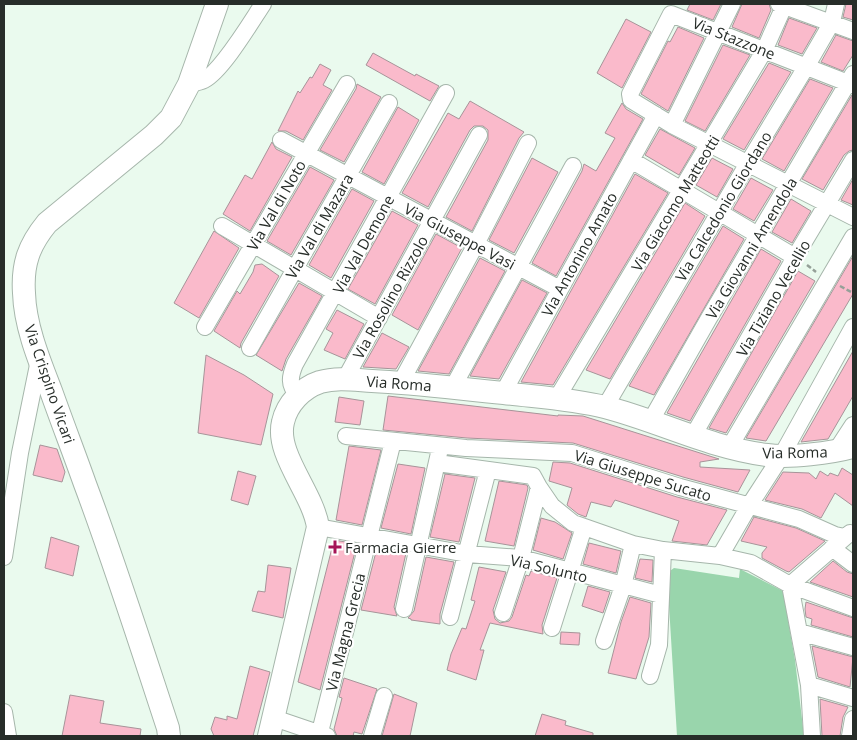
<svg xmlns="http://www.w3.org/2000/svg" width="857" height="740" font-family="'Open Sans',sans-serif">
	<rect width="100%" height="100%" fill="#eafaee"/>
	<path fill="#99d5ac" d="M674,568L739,578L740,569L783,591L795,660L804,736H677L667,573Z"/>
	<path fill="#fabacb" stroke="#a79499" d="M690,4H721L713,20L687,10Z
		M742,4H769L771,10L759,38L732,27Z
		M846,4H853V20L843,17Z
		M789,18L817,28L802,54L778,45Z
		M626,19L651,32L622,88L597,73Z
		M678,27L704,38L668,111L641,94L668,41L670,42Z
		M836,35L853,41V55L843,71L821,62Z
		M723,45L750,55L705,131L685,121Z
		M373,53L415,76L416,74L439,86L430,101L366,65Z
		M769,63L791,72L744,150L723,139Z
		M320,64L331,70L323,85L332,90L303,140L286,131H278L298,91L300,93L310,77L312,78Z
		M810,79L833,88L784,171L762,159Z
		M357,84L381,97L344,162L320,150L356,89Z
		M852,95L853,150L849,151L844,155L823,190L802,179Z
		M470,101L524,132L519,138L472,231L446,217L488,140V130L483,126H474L470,130L428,207L402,193L448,113L459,119Z
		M622,103L626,109L643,119L556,276L532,263L582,171L584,164L596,171L615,138L605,133Z
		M398,107L419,120L384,184L362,172Z
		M660,129L695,148L679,175L645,155Z
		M272,142L276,149L292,157L250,231L223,214L245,175L252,179Z
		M532,158L558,172L514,253L489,240Z
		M712,158L733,169L717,197L696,185Z
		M310,167L334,180L291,255L267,241Z
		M635,174L668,193L553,385L521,382Z
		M751,178L773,190L754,221L733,209Z
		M853,179V205L841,200Z
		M352,189L374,201L331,278L309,265Z
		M791,199L811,211L792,243L772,232Z
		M685,203L705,216L610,379L586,370Z
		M392,211L418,225L375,304L348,289Z
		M723,226L744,239L654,395L629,386Z
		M214,231L239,248L199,318L174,303Z
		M436,234L462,248L418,330L392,315Z
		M761,249L781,261L690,421L667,413Z
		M853,256V294L766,441L746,438Z
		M480,258L505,271L449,374L418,371Z
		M262,264L279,276L241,343L240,348L214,331L237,291L240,294L253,272L255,265Z
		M798,271L815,281L726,433L709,428Z
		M522,280L547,293L499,379L470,376Z
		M299,283L322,296L286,359L282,371L256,355Z
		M337,310L364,324L345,359L324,350L333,333L326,329Z
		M382,333L409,347L396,369L363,367Z
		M853,351V396L828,439L801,442Z
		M206,355L244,375L273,394L261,445L198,433Z
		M388,396L558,416V415L583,416L719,459L700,462V467L750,470L738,492L683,477L573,443L467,438L383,430Z
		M339,397L364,401L360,425L335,422Z
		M40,445L57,449L65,472L62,482L33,475Z
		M349,446L381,450L362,525L336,520Z
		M553,462L570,463L677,497L727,510L707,545L672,541L679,521L615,500L611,507L591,502L586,517L578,514L567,505L572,488L549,481Z
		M398,464L425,468L411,534L381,528Z
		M842,468L853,475V506L835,493L821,518L802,509L765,500L783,472L809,473L816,479L820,471L828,476L830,473L838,476Z
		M238,471L256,476L248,505L231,500Z
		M445,474L475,478L459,542L430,537Z
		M499,481L527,485L528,488L514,546L485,541Z
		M754,517L796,528L825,541L789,572L786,571L762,558V553L767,547L741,541Z
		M541,518L555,522L572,533L563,559L533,550Z
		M51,537L79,546L73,576L45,568Z
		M334,540L357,544L320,690L298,682Z
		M589,543L621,551L616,573L583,564Z
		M377,548L406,553L394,607L397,616L361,610Z
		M426,557L454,562L440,614V624L411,620V619L408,618L414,611Z
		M640,559L653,560L652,582L635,578Z
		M833,561L847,572L853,574V597L810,582Z
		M268,565L291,568L283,618L252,611L258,591L265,592Z
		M479,567L506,572L493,610L495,619L500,623L509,621L512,617L526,575L529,576L531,571L557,578L542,625L543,634L490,623L480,650H484L476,680L447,670L451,654L462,628L466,629L475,601L471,600Z
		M588,586L610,592L603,613L582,606Z
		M630,597L651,603L649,637L636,679L608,673L621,622Z
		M806,602L853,618V637L811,625L812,619L806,617L805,609Z
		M561,632L580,633L579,645L560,644Z
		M812,646L853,657L850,687L818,677Z
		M250,666L270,672L253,736H214L211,729L215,717L227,720V716L237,719Z
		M344,678L377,689L362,734L354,732L353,736H337L334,729L342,698L339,697Z
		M394,694L417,703L410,736H382Z
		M70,695L104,701L100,723L141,729L140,736H62Z
		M820,699L848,707L843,717L840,736H822Z
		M542,714L566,721L565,725L593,733V736H535Z"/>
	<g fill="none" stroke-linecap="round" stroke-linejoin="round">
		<g stroke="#a6b6ab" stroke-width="18">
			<path id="street" d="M779,4L853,31
				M189,84C194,83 200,82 204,80C222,71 251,22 263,4
				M853,85L671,14L630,94L631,100L672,125L853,217
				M672,125L732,4
				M281,140L560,289
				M631,160L795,257
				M222,226L379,318
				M205,327L347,84
				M250,348L389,103
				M345,379L479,135
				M401,382L476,244L528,143
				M453,387L573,166
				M503,393L656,115
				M298,395C288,385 290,376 295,364L446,93
				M557,398L764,51L785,4
				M605,407L748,163L806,67L832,22L836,4
				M650,422L709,318L853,74
				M346,436L466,448L572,453L680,487L799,519L835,535L845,537
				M693,436L795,257L853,160
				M729,448L853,237
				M836,451L853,425
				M437,463L533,476L539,487L521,558L503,613
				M539,487L552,506L573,523L633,544L663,550L720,556L751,563L790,585L853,608
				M318,527L467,554L521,558L661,595
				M832,548L853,564
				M720,556L749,506L782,455L853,327
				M4,557L20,453L39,360
				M404,609L439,453
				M450,617L488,470
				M552,628L584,527
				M799,632L853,647
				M604,641L623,586L633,544
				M650,676L659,645L663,550
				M809,685L853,698
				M4,712L8,736
				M274,718L327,736
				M319,736L393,441
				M372,736L384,696
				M812,736L809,685L790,585L850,533
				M850,736L853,719"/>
		</g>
		<g stroke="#a6b6ab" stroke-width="24">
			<path id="secondary" d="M169,736L168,728C141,646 115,564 85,484C74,453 62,422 51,391C39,360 25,326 24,293C22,264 29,245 47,223L154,135L171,118L189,84L217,4
				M269,736L318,527C313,493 275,454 283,422C287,404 302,388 320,382C337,377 355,380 372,381C417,383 460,389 504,393C537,397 572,399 605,407C659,421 711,448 767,455C790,458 831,453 853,447"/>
		</g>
		<path stroke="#95a098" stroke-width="2.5" stroke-dasharray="5 2.5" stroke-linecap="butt" d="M807,265L816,272
			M840,286L853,293"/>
		<use href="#street" stroke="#fff" stroke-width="16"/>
		<use href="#secondary" stroke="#fff" stroke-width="22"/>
	</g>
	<path fill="#a51557" stroke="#fff" stroke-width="2" d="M332.5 539.5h5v5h5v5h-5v5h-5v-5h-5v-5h5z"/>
	<g text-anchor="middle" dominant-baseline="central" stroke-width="4.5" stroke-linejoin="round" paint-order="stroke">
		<g font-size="15" fill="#272d29" stroke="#fff">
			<text transform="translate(734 38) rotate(22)">Via Stazzone</text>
			<text transform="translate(675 203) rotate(-59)">Via Giacomo Matteotti</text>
			<text transform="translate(276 205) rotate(-60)">Via Val di Noto</text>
			<text transform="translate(723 206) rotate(-59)">Via Calcedonio Giordano</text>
			<text transform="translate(319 226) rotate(-60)">Via Val di Mazara</text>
			<text transform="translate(460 236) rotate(28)">Via Giuseppe Vasi</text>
			<text transform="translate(363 244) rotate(-61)">Via Val Demone</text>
			<text transform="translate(751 248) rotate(-59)">Via Giovanni Amendola</text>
			<text transform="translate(579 254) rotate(-61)">Via Antonino Amato</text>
			<text transform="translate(390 297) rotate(-61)">Via Rosolino Rizzolo</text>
			<text transform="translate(773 298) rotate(-60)">Via Tiziano Vecellio</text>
			<text transform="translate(399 383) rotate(4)">Via Roma</text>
			<text transform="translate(50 384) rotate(71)">Via Crispino Vicari</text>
			<text transform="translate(795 452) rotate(-1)">Via Roma</text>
			<text transform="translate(643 475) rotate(17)">Via Giuseppe Sucato</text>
			<text transform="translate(549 568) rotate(13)">Via Solunto</text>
			<text transform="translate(345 632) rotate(-76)">Via Magna Grecia</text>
		</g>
		<g font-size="15" fill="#272d29" stroke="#fff" text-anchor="start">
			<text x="345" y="547">Farmacia Gierre</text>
		</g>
	</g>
	<rect width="857" height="740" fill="none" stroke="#272d29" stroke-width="10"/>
</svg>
